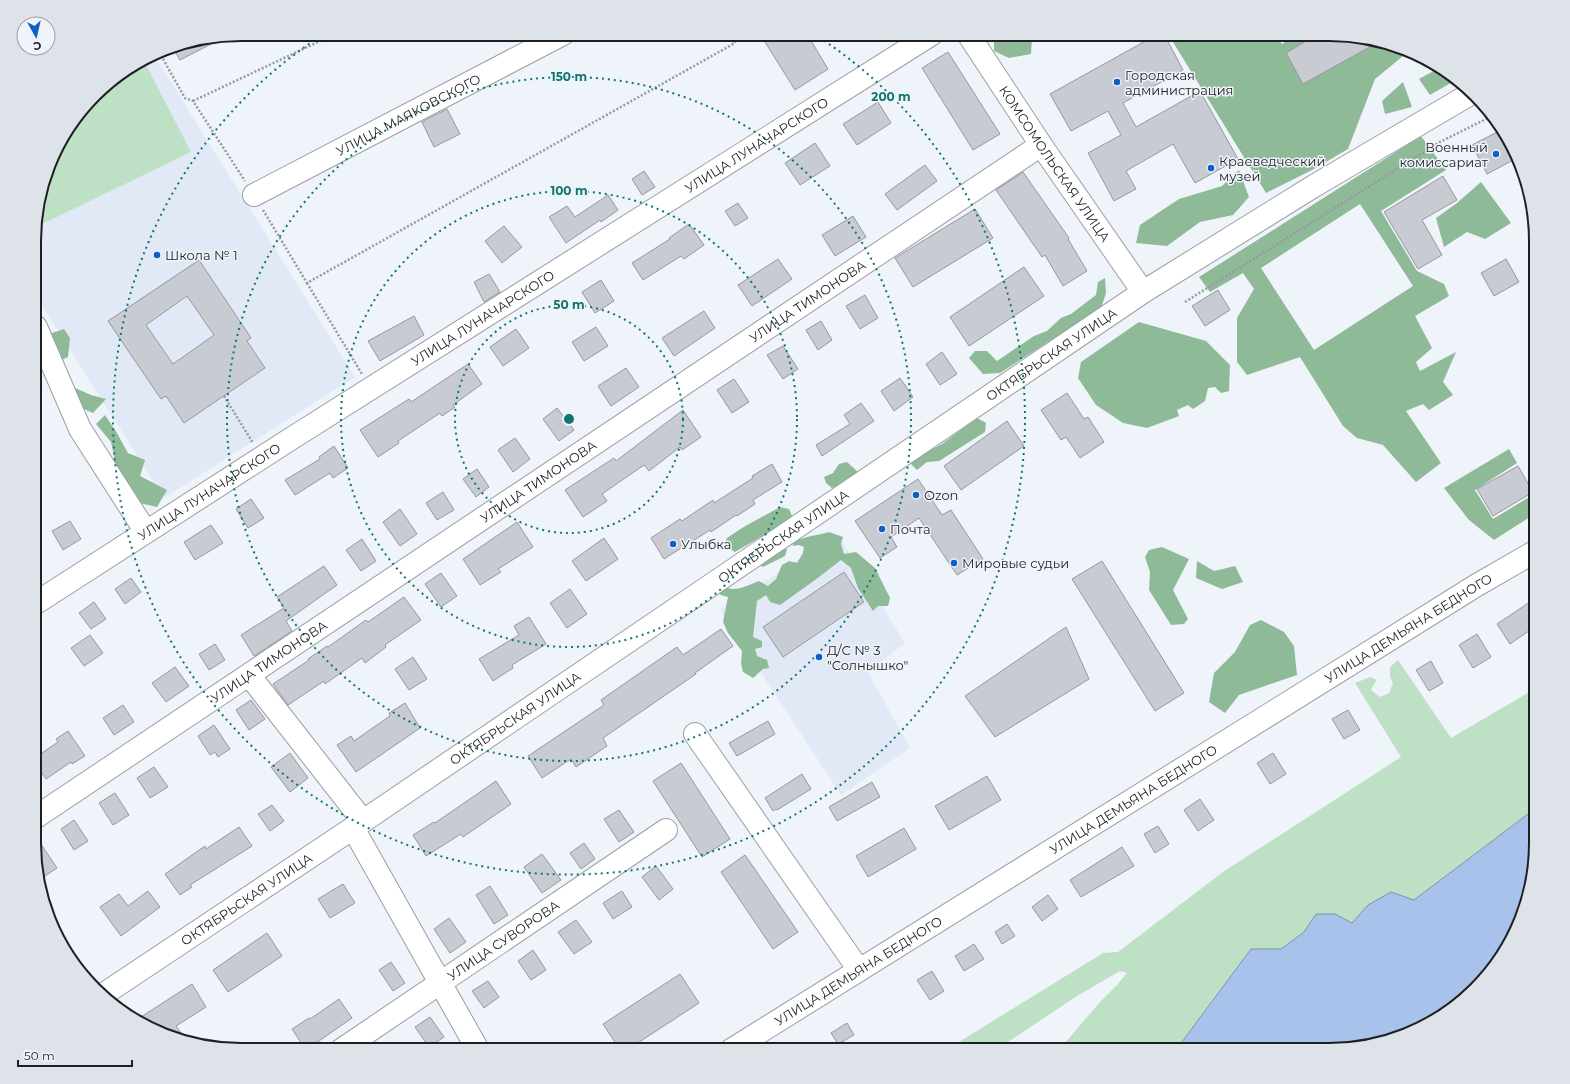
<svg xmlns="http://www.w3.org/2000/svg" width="1570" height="1084" font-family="Montserrat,sans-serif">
	<rect width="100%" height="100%" fill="#eff3fa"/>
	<path fill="#e1e9f7" d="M154,55L355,377L164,498L36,296V215L55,149L104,86Z
		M838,535L905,643L868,672L910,748L841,795L720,610Z"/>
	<path fill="#bee0c4" d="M144,61L191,152L36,227V215L55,149L104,86Z
		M1398,660L1451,738L1536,688V808L1414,901L1368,905L1352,923L1335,914H1316L1304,932L1281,949H1251L1176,1050H1059L1100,1002L1117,985L1127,973L1120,971L1077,996L996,1050H946L1103,953L1118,952L1223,872L1401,757L1355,683L1370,677L1377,680L1374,684L1371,690L1380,697L1389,693L1393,683L1390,676V667Z"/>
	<path fill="#8fba98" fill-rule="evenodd" d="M994,34H1026L1032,37L1031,54L1009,58L994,51Z
		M1168,34H1254L1255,42L1266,34H1274L1282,44L1297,34H1342L1395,45L1408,52L1375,79L1348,149L1312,170L1266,193Z
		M1439,68L1450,74L1454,81L1430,95L1419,79Z
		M1403,82L1412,107L1385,114L1382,101Z
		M1421,136L1446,170L1381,211L1417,271L1444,284L1449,296L1415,316L1432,348L1416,362L1420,371L1456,352L1443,382L1453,395L1429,410L1423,404L1406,411L1441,463L1416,482L1383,445L1357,438L1343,426L1300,357L1247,375L1237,362V318L1254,289L1243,273L1210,292L1199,277ZM1360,204L1413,286L1314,350L1261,268Z
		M1239,170L1249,197L1233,215L1200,222L1167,246L1136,243L1140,225L1179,199L1222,186Z
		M1481,182L1511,223L1485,239L1467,232L1444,247L1436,218L1457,203Z
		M1105,278L1106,293L1101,308L1000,373L983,374L969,358L975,351H987L997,361L1034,336L1047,331L1061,318L1071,314L1096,295L1098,282Z
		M1139,322L1206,341L1230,365L1229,391L1221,393L1215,387L1208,388L1205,401L1193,409L1188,405L1177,410L1179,416L1147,428L1123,423L1096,405L1078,378L1081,362Z
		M64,329L70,338L68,357L59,361L49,334Z
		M75,388L91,395L106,399L93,413L70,403Z
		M105,415L117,433L128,453L145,460L140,476L167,490L157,507L135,502L115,476L114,456L111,442L96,424Z
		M977,418L986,423L985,432L939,461L927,462L917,470L911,464L912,457L921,450L927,452L942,444Z
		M1509,449L1517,463L1475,490L1493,519L1536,493V513L1494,540L1469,520L1444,488Z
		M847,462L859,473L843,484L832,488L826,483L824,477L833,473L839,464Z
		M780,507L789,509L793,518L735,552L724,545L727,538L742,528Z
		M829,532L843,537L841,544L844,554L856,552L875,568L890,598L888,606H878L873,611L858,588L851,568L841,560L815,580L780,605L770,602L766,595L757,601L753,637L762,641V647L755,649L757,656L767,660L769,668L763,669L753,678L743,672L741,663L742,651L728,633L723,622L728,597L721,595L717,591L723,586C735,593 746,586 759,581L768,586L776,579L782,565L789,561L797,563L803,553L804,547L799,545L793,546L792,540L796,536L801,539C811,535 820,535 829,532Z
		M781,545L787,549L785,556L763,567L755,562Z
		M1162,547L1189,559L1173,590L1188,619L1184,624L1171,625L1149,590L1150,572L1145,557L1149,550Z
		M1197,561L1214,571L1235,566L1243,582L1222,589L1196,578Z
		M1261,620L1284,632L1294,646L1297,675L1239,695L1225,713L1209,702L1214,673L1235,652L1250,625Z"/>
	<path fill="#a8c2ec" stroke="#7f91af" d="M1536,808V856L1525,909L1493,969L1465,999L1421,1029L1382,1043L1329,1050H1176L1251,949H1281L1304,932L1316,914H1335L1352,923L1368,905L1391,892L1414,900Z"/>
	<path fill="#c8cbd2" stroke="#95989f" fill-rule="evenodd" d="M760,34H807L828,69L795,90Z
		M1158,34H1164L1183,70L1123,103L1136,127L1200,91L1238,159L1195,183L1173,144L1126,171L1136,189L1114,201L1088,153L1121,135L1108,111L1071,131L1050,94Z
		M1318,34H1342L1379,42L1303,84L1286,53Z
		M212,40L213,43L180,60L173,48Z
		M948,52L1000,134L973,150L922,68Z
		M878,102L891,123L857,145L843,124Z
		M447,109L460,134L434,147L422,122Z
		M1501,130L1515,149L1517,158L1487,174L1472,145Z
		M815,143L830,166L800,185L785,163Z
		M925,165L937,181L897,210L885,194Z
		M644,171L655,187L642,195L632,179Z
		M1023,172L1069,238L1068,239L1087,271L1063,286L1045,255L1042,257L996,190Z
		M1443,176L1457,200L1422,220L1442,255L1418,269L1384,212Z
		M608,195L618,210L601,222L600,220L566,243L549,217L567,206L575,217Z
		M738,203L748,218L735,226L725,211Z
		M975,209L993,238L913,287L895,258Z
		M853,216L866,237L835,256L822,235Z
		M689,224L704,245L684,259L681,256L643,280L632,263L670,239L669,238Z
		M504,226L522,247L502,263L485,241Z
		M778,259L792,279L752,306L738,285Z
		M1506,259L1519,282L1494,296L1481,273Z
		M199,260L251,338L247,341L265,368L184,423L166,396L161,399L108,321ZM187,296L214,335L173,364L146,325Z
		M1024,267L1044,296L969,346L950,317Z
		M489,274L500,292L484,302L474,282Z
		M601,280L614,301L595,313L582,292Z
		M1218,290L1230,310L1205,326L1192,306Z
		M865,295L878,318L860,329L846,306Z
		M704,311L715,328L674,356L662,338Z
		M414,316L424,335L380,361L368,341Z
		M821,321L832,340L818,350L806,330Z
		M596,327L608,346L584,361L572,342Z
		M516,329L529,348L503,366L490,347Z
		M783,346L798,369L783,379L767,355Z
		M942,352L957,374L940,385L926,364Z
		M468,364L482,384L453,405L455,407L442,416L440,413L398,441L399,443L378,457L360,430L409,399L411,402Z
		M626,368L639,387L611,406L598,386Z
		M900,378L913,397L894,411L881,391Z
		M734,379L749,402L732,413L717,390Z
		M1067,393L1084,419L1088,417L1104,442L1080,458L1066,437L1061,440L1041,410Z
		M861,403L874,421L822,456L816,445L850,424L844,415Z
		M557,408L574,430L559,441L543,419Z
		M683,410L701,437L682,450L680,447L649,471L644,465L602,494L607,501L583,517L565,490L614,458L616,461Z
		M1007,421L1024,446L961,490L944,466Z
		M515,438L530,459L513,472L498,450Z
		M334,446L348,468L333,478L330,473L295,495L285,480L320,459L319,457Z
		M772,464L782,482L753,500L755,504L737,516L736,515L711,532L710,530L664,559L651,538L680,519L682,521L713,500L714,503L753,478L752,476Z
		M1518,466L1533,492L1493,516L1477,489Z
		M477,469L489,487L476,497L463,479Z
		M918,479L942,515L951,510L983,559L957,575L919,518L891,537L897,547L880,558L855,521Z
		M443,492L454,510L437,520L426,503Z
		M251,499L264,518L248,528L236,509Z
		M400,509L417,534L400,546L383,522Z
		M70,521L81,539L63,550L52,531Z
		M517,522L533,547L498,569L501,572L480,585L463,559Z
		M211,525L223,543L195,560L184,542Z
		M604,538L618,559L586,581L572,561Z
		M362,539L376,561L361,571L346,550Z
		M1102,561L1184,693L1155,711L1072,579Z
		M324,566L337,585L286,621L292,631L254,656L241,635L284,608L277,597Z
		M844,572L864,602L783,657L763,627Z
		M441,573L457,596L441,607L425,584Z
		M131,578L141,592L125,604L115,589Z
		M570,589L587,614L567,628L550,603Z
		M404,597L421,620L385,645L386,647L365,663L362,658L325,684L324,681L288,705L273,684L309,660L308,659L327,646L328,647L366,620L368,622Z
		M1536,598V626L1510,644L1497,624Z
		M94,602L106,619L91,629L79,613Z
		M529,617L546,644L512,665L513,668L493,681L479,659L519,635L514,626Z
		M1066,627L1089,679L995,737L965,696Z
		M721,629L733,646L695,673L696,674L603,738L607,746L576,767L571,759L542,778L528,756L604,705L601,700L677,647L683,655Z
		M1477,634L1491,657L1473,668L1459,645Z
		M90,635L103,653L84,666L71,648Z
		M215,644L225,660L209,670L199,654Z
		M413,657L427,679L409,690L395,669Z
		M1431,661L1443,683L1429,691L1416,670Z
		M175,667L189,686L166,702L152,683Z
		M251,700L265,719L249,730L236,710Z
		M405,703L420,728L356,772L337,745L351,736L354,741L390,716L389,713Z
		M123,705L134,722L114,735L103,718Z
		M1348,710L1360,730L1344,739L1332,719Z
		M768,721L775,734L737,756L729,743Z
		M214,725L230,749L218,757L215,752L210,755L198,736Z
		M68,731L85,756L72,764L71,762L46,779L36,764V757L58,742L56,739Z
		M290,753L308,778L290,792L271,767Z
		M1273,753L1286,774L1270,784L1257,763Z
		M681,763L730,839L702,857L653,781Z
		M154,767L168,787L150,798L137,778Z
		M802,774L811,789L777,810L776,809L773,811L765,798Z
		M987,776L1001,800L949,830L935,806Z
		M496,781L511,804L463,837L461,834L426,856L413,835L434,822L435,823Z
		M872,782L880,797L837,821L829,807Z
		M115,793L129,815L113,825L99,803Z
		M1200,799L1214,820L1198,831L1184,810Z
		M272,805L284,821L270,831L258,814Z
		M619,810L634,832L619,842L604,819Z
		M74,820L88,841L74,850L61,829Z
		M1158,826L1169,844L1155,853L1144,834Z
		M239,827L252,846L190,885L192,887L180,895L165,874L205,846L206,849Z
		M904,828L916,849L868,877L856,856Z
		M36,837L57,868L39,880L36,869Z
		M584,843L595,859L581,869L570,853Z
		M1122,847L1134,866L1081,897L1070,880Z
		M542,854L561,880L542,893L524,867Z
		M745,855L798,932L773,949L721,872Z
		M656,866L673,889L659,900L642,877Z
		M343,884L355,903L330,918L318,899Z
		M490,886L508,915L494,924L476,895Z
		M148,891L160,907L121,936L100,907L119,894L128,906Z
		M622,891L632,907L613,919L603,903Z
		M1048,895L1058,909L1042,921L1032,907Z
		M449,918L466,942L450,953L434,929Z
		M576,920L592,942L574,954L558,932Z
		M1007,924L1015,936L1002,944L995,932Z
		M267,933L282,956L228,992L213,970Z
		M974,944L984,959L964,971L955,956Z
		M533,950L546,970L531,980L518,961Z
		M391,962L405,983L393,991L379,970Z
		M932,971L944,991L930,1000L917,980Z
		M680,974L699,1003L627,1050H620L603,1024Z
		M488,981L499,997L484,1008L472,991Z
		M192,984L206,1007L176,1026L187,1041L175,1039L146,1024L141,1017Z
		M339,999L352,1018L306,1050L292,1029L309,1018L310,1019Z
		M430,1017L444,1037L429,1047L415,1027Z
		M847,1023L854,1035L838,1044L831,1033Z"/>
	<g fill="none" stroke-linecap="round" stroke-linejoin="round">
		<g stroke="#9b9ea5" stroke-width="24">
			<g id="minor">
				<path id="s1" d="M968,34L1041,145L1143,292"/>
				<path id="s2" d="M254,195L563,34"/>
				<path d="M36,327L80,429L146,532"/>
				<path id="s3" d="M36,603L289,440L932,34"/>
				<path d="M249,675L363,821"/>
				<path d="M695,734L859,970"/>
				<path id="s4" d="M36,817L1041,145"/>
				<path d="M353,828L478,1050"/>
				<path id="s5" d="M104,994L353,828L1143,292L1314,186L1472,93"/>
				<path id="s6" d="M341,1050L666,830"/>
				<path id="s7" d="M731,1050L1477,585L1536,551"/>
			</g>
		</g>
		<path stroke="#96999e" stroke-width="2.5" stroke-dasharray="2 2" stroke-linecap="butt" d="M159,52L185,98L193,101L245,181
			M193,101L335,34
			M263,210L307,283L735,43L730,34
			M307,283L362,374
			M1185,302L1440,142L1492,116
			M224,396L253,443"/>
		<use href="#minor" stroke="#fff" stroke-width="22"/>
	</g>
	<g fill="none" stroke="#0f766e" stroke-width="2" stroke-dasharray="2 4">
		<circle cx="569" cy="419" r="114"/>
		<circle cx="569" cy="419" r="228"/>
		<circle cx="569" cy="419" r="342"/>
		<path d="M814 34A456 456 0 1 1 324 34"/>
	</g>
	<g fill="#0f5dc7" stroke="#eff3fa" stroke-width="1.5">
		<circle cx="1117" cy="82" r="4"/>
		<circle cx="1496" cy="154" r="4"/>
		<circle cx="1211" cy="168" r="4"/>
		<circle cx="157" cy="255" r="4"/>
		<circle cx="916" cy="495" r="4"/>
		<circle cx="882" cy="529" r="4"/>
		<circle cx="673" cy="544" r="4"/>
		<circle cx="954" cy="563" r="4"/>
		<circle cx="819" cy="657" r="4"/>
	</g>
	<g text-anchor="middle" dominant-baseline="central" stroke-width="3" stroke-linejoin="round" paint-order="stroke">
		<g font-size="13" fill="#1e1f22" stroke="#eff3fa" text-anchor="start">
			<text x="1125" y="75">Городская<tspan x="1125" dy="15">администрация</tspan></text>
			<text x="1488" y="147" text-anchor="end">Военный<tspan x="1488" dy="15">комиссариат</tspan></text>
			<text x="1219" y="161">Краеведческий<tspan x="1219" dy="15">музей</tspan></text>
			<text x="165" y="255">Школа № 1</text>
			<text x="924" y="495">Ozon</text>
			<text x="890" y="529">Почта</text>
			<text x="681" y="544">Улыбка</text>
			<text x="962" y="563">Мировые судьи</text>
			<text x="827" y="650">Д/С № 3<tspan x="827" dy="15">"Солнышко"</tspan></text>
		</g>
		<g font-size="13" fill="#1e1f22" stroke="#eff3fa">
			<text stroke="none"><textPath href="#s2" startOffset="174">УЛИЦА МАЯКОВСКОГО</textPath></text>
			<text stroke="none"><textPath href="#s3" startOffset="854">УЛИЦА ЛУНАЧАРСКОГО</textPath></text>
			<text stroke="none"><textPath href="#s1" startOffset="156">КОМСОМОЛЬСКАЯ УЛИЦА</textPath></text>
			<text stroke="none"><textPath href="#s4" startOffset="928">УЛИЦА ТИМОНОВА</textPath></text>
			<text stroke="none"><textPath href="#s3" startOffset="530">УЛИЦА ЛУНАЧАРСКОГО</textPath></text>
			<text stroke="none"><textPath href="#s5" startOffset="1143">ОКТЯБРЬСКАЯ УЛИЦА</textPath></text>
			<text stroke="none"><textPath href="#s4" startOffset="604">УЛИЦА ТИМОНОВА</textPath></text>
			<text stroke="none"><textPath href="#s3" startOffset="206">УЛИЦА ЛУНАЧАРСКОГО</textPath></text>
			<text stroke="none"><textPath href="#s5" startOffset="819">ОКТЯБРЬСКАЯ УЛИЦА</textPath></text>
			<text stroke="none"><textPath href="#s7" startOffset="798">УЛИЦА ДЕМЬЯНА БЕДНОГО</textPath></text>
			<text stroke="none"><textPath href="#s4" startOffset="280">УЛИЦА ТИМОНОВА</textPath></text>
			<text stroke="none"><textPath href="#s5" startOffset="495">ОКТЯБРЬСКАЯ УЛИЦА</textPath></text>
			<text stroke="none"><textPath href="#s7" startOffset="474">УЛИЦА ДЕМЬЯНА БЕДНОГО</textPath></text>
			<text stroke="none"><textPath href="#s5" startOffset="171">ОКТЯБРЬСКАЯ УЛИЦА</textPath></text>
			<text stroke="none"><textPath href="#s6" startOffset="196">УЛИЦА СУВОРОВА</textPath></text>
			<text stroke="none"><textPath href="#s7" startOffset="150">УЛИЦА ДЕМЬЯНА БЕДНОГО</textPath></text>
		</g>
	</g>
	<path d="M0 0H1570V1084H0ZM241 41H1329A200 200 0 0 1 1529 241V843A200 200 0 0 1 1329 1043H241A200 200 0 0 1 41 843V241A200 200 0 0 1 241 41Z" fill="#dee2e9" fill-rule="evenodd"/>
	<path fill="none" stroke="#1e1f22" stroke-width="2" d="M241 41H1329A200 200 0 0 1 1529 241V843A200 200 0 0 1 1329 1043H241A200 200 0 0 1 41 843V241A200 200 0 0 1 241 41Z"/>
	<circle cx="569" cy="419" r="6" fill="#0f766e" stroke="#eff3fa" stroke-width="2"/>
	<g font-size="12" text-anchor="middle" font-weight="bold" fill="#0f766e" stroke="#eff3fa" stroke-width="3" stroke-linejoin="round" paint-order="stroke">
		<text x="569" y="81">150 m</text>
		<text x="891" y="101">200 m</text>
		<text x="569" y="195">100 m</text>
		<text x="569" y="309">50 m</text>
	</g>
	<g transform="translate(36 36) rotate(172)"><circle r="19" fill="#eff3fa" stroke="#9b9ea4"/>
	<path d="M0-3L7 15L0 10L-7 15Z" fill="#0f5dc7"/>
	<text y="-6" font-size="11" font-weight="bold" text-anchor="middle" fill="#1e1f22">С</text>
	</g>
	<path d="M18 1060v6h114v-6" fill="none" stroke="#1e1f22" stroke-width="2"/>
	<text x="24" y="1060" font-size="12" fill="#1e1f22" stroke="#eff3fa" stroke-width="3" paint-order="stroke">50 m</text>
</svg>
